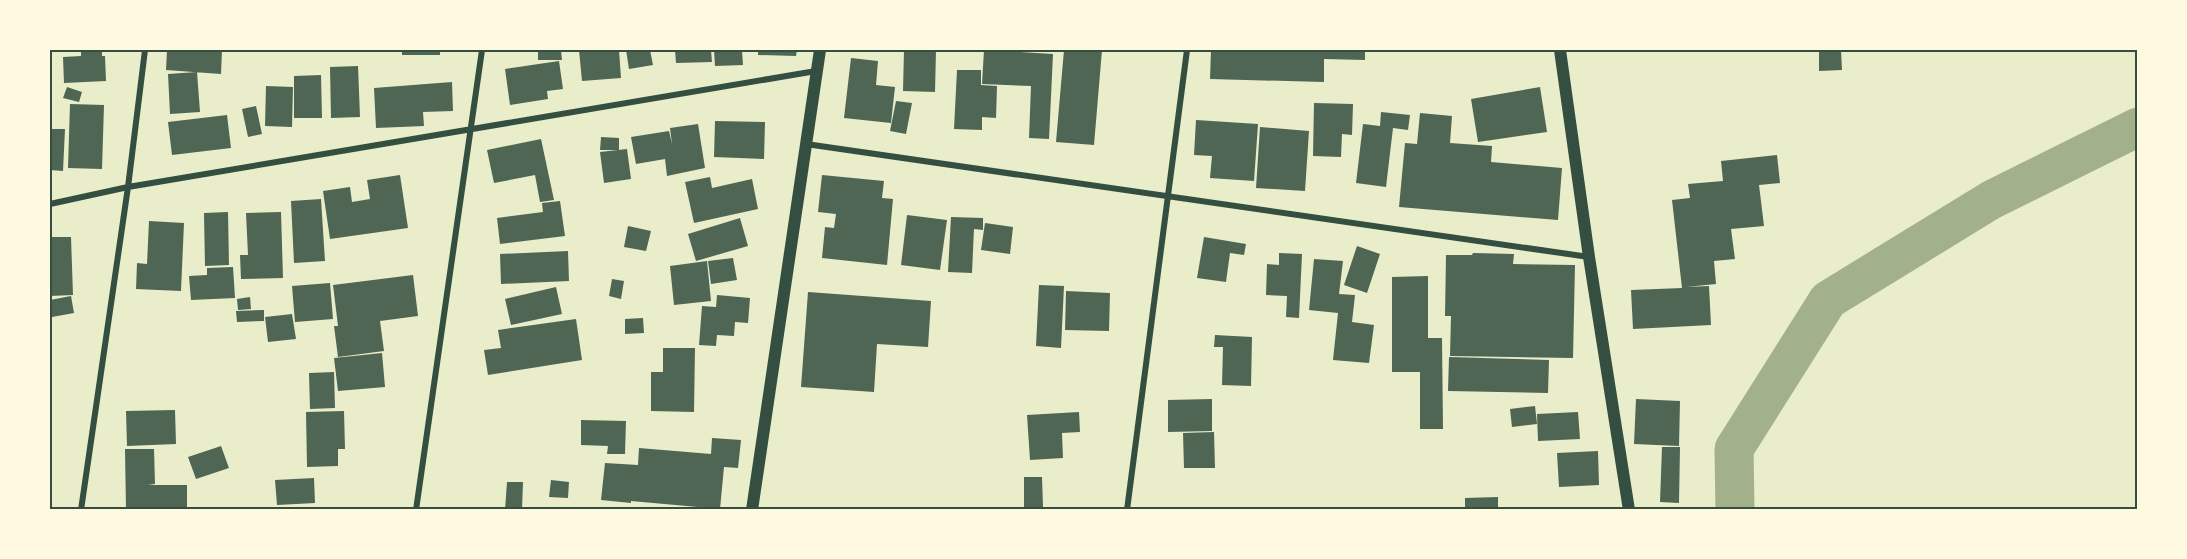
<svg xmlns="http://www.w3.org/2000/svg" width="2187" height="559" font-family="Spectral,serif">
	<rect width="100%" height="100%" fill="#e9edc9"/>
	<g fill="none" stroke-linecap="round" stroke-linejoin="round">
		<path stroke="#a3b18a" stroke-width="39" d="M1735,510L1734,449L1828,300L1991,200L2138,127"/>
	</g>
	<path fill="#4f6655" d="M81,50H102V56H105L106,81L64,83L63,57L81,56Z
		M167,50H222L221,74L166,70Z
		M402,50H440V55H402Z
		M538,50H561L562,60H538Z
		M579,50H619L621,78L582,81Z
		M626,50H650L653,65L629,69Z
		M675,50H711L712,62L676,63Z
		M714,50H742L743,65L715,66Z
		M758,50H797L796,56L758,55Z
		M904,50H936L935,92L903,91Z
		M984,50L1053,54L1049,139L1029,138L1031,86L982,84Z
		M1064,50H1102L1094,145L1056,142Z
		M1211,50H1365V60L1324,59V82L1210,79Z
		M1819,50H1841L1842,70L1819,71Z
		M851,58L878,61L876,85L895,87L891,123L844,118Z
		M559,61L563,89L547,91L548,99L510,105L505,69Z
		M358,66L360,117L331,118L330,67Z
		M957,70H981V85L997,86L996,118L982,117V130L954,129Z
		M197,72L200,112L170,114L168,74Z
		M321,75L322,118H294V76Z
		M452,82L453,111L423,112L424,126L376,128L374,88Z
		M266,86L293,87L292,127L265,126Z
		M67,87L82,92L79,102L63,98Z
		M1540,87L1547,132L1478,142L1471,99Z
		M896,101L912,103L906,134L890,131Z
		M1314,103L1353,104L1352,135L1342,134L1341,157L1313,156Z
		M70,104L104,105L102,169L68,168Z
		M256,106L262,134L248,137L242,109Z
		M1381,112L1410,115L1408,130L1393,128L1386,187L1356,183L1363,124L1380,126Z
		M1420,113L1452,116L1450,143L1492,146L1491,162L1562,168L1558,220L1399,207L1405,143L1417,144Z
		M227,115L231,148L172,155L168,122Z
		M1196,120L1258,124L1254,181L1210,178L1212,156L1194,155Z
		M715,121L765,122L764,159L714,157Z
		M698,124L705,168L667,176L665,159L636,164L631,137L669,131L672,144L670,128Z
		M1260,127L1309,131L1305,191L1256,188Z
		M50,129H65L63,171L50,170Z
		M601,137L619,138V150H600Z
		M541,139L554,200L540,202L535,175L494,183L487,150Z
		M627,149L631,179L604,183L600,152Z
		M1777,155L1780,183L1759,185L1764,226L1731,229L1735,259L1714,261L1716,284L1686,287L1709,286L1711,325L1633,329L1631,290L1682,288L1672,200L1690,198L1688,184L1723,181L1721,161Z
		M400,175L408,228L330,239L323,191L350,187L352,202L370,199L367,180Z
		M822,175L884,181L882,198L893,199L887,265L822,258L825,227L834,228L836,214L818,212Z
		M710,177L712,188L752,179L758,209L694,223L685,182Z
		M321,199L325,261L294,263L291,201Z
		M560,201L565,236L500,244L497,218L543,212L542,203Z
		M228,212L229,265L205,266L204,213Z
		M281,212L283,278L241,279L240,255H248L246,213Z
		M907,215L947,220L940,270L901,265Z
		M951,217L983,218V230L974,229L972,273L948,272Z
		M740,218L748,246L696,261L688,234Z
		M149,221L184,223L181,291L136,289L137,263L147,264Z
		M985,223L1013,227L1010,254L981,250Z
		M628,226L651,231L646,251L624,247Z
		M50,237H71L73,295L50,296Z
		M1204,237L1246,244L1244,255L1230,253L1226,282L1197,278Z
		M1357,246L1380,254L1367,293L1344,285Z
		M568,251L569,281L501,284L500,254Z
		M1279,253L1302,254L1299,318L1286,317L1287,296L1266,295L1267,264L1279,265Z
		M1473,253L1514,254L1513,264L1575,265L1573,358L1450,356L1451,316H1445L1446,255H1472Z
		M733,258L737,280L711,284L708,261Z
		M1314,259L1343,261L1339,294L1355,295L1352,322L1374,325L1369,363L1333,360L1338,313L1309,310Z
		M707,261L711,301L674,305L670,266Z
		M233,267L235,298L191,300L189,276L207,275V268Z
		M413,275L418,316L380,321L384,351L338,357L334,326H338L333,285Z
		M1428,276V338H1442L1443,429H1420V372H1392V277Z
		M612,279L624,281L621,299L609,296Z
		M330,283L333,319L295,322L292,286Z
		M1039,285L1064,286L1061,348L1036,346Z
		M556,287L562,314L511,325L505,299Z
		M1066,291L1110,293L1109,331L1065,330Z
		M808,292L931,301L928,347L877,344L874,392L801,387Z
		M717,295L750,298L748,323L735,322L734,336L717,335L716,346L699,345L702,306L716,307Z
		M71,296L74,313L52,317L50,300Z
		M250,297L251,309L238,310L237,299Z
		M264,310V321L237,322L236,311Z
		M292,314L296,339L268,342L265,317Z
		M643,318L644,333L625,334V319Z
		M576,319L582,360L488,375L484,350L501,348L498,330Z
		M1215,335L1252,337L1251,386L1222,385L1223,347H1214Z
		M663,348H695L694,412L651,411V372H663Z
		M382,353L385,387L338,391L334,358Z
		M1449,357L1549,360L1548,393L1448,391Z
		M334,372L335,408L310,409L309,373Z
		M1212,399V431L1168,432V400Z
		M1636,399L1680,401L1679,446L1634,444Z
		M1535,406L1537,424L1512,427L1510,409Z
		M175,410L176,444L127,446L126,411Z
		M344,411L345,449H338V466L307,467L306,412Z
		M1079,412L1080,432L1062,433L1063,458L1030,460L1027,415Z
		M1578,412L1580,439L1538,441L1537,414Z
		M581,420L626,421L625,454H607L608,446L581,445Z
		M1214,432L1215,468H1184L1183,433Z
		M712,438L741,440L738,468L724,467L720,509L631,501V503L601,500L605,463L638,465L639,448L711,454Z
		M221,446L229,468L196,479L188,457Z
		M1662,447H1680L1679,503L1660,502Z
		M125,449H154L155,484L148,485H187V510H126Z
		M1598,451L1599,485L1559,487L1557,453Z
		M1024,477H1042L1043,507H1024Z
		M314,478L315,503L277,505L275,480Z
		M551,480L569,482L568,498L549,497Z
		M507,482H523L522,510H505Z
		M1498,497V510H1465V498Z"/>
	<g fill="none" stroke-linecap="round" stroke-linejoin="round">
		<path stroke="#344e41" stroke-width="6" d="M806,144L1589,257
			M50,204L128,187L816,71
			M81,510L128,187L145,50
			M416,510L482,50
			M1127,510L1187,50"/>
		<path stroke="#344e41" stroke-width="12" d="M1560,50L1589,257L1629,510
			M752,510L820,50"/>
	</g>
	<rect width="2187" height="559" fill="none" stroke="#fefae0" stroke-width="102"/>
	<rect x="51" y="51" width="2085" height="457" fill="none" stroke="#344e41" stroke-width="2"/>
</svg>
